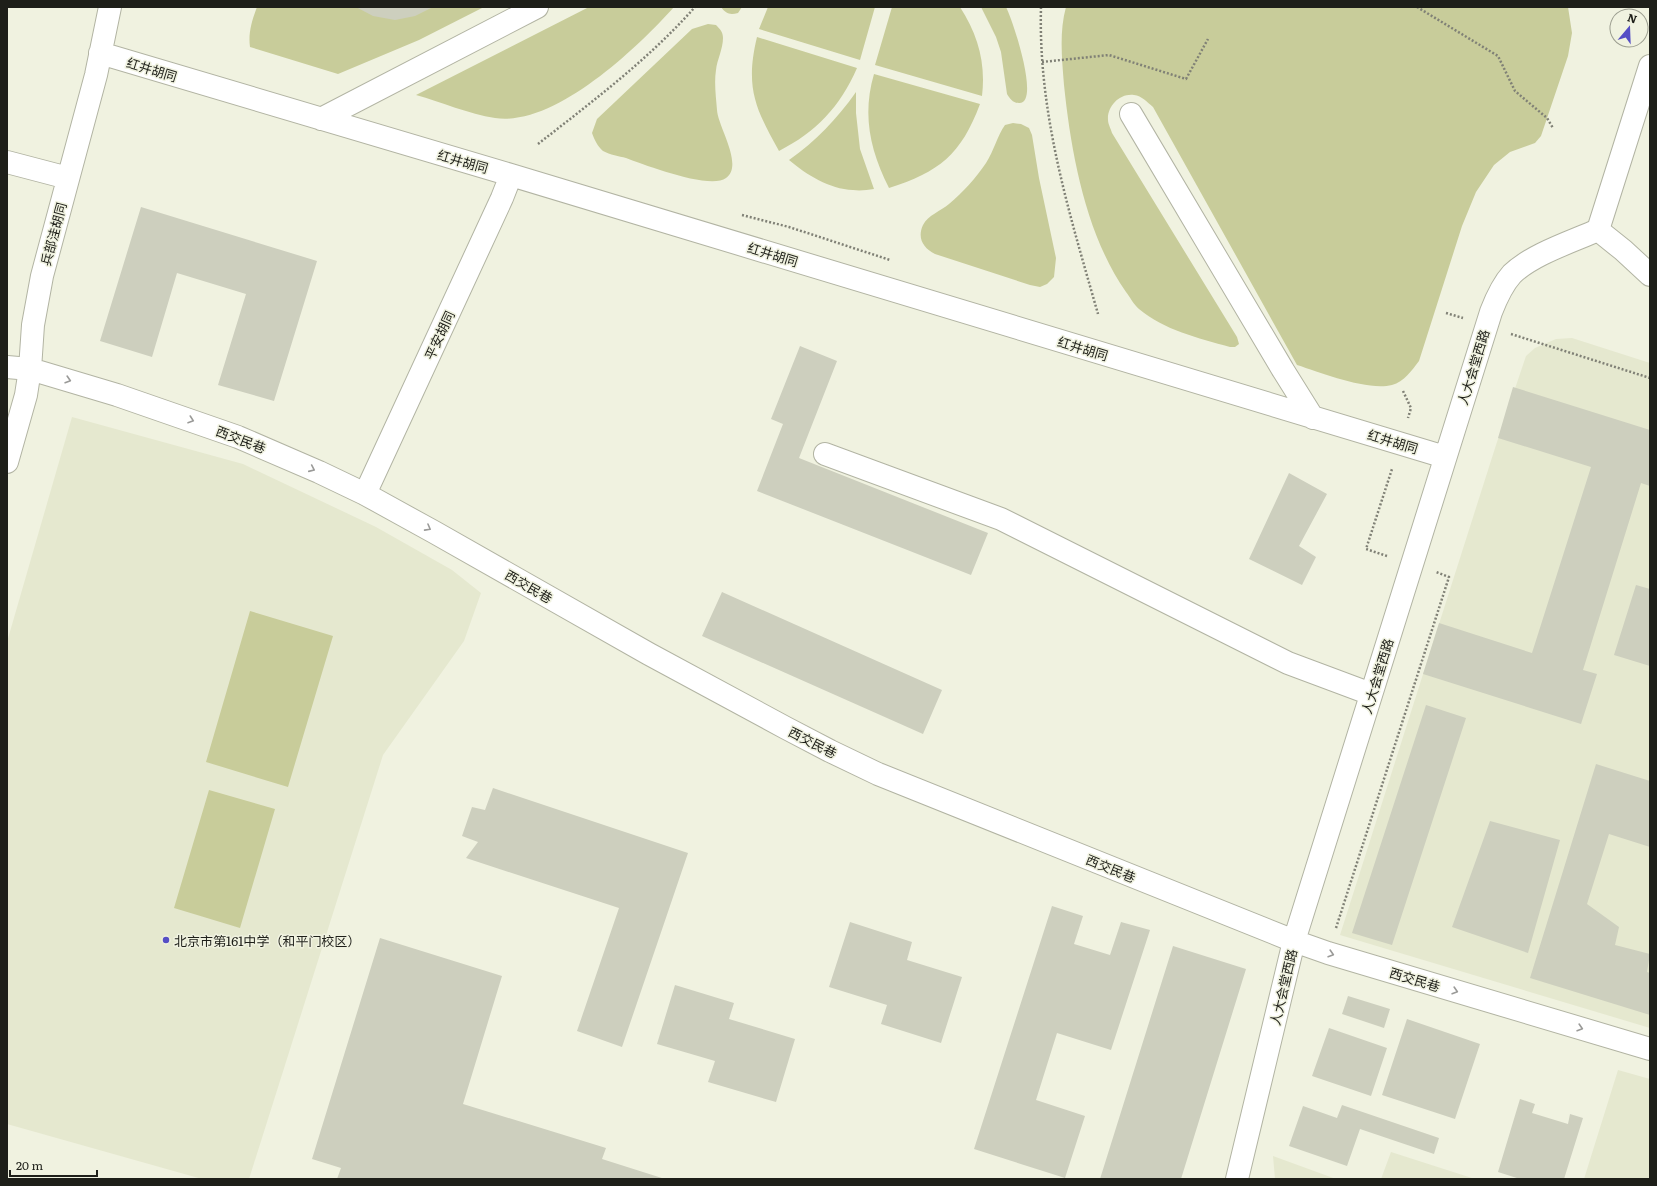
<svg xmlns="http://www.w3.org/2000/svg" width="1657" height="1186" font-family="Literata,'Noto Sans SC',serif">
	<rect width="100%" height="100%" fill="#f0f2e0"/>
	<path fill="#e5e8cf" d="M1572,338L1650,363V1028L1340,935L1496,445L1526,356L1535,348L1556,339Z
		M72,417L243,464L376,527L452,570L481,593L464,641L383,755L249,1179H202L7,1124V642Z
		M1618,1070L1650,1079V1179H1584Z
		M1391,1152L1475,1179H1381Z
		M1273,1156L1336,1179H1275Z"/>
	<path fill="#c8cc9a" d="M257,7H484L419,40L338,74L250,47C248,33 252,20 257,7Z
		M589,7H674C637,48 555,127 495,118C469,114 441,102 416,95Z
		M721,7H742L738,13C730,15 726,14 721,7Z
		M768,7H875L860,60L759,29Z
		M892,7H960C978,35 986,63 982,96L875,65Z
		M981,7H1006C1012,18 1041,104 1019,103C1013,103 1010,99 1007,94L1001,52L996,37Z
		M1066,7H1568L1572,33L1568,56L1541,136L1535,143L1510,152L1494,165L1476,192L1462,226L1419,361C1412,370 1404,382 1392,385C1367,391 1322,373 1297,365L1153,107C1147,102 1142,96 1134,95C1120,93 1107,106 1108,120C1108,124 1111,129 1112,133L1237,337L1239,344L1235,347H1230C1198,338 1164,330 1139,309C1134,305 1130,297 1126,292C1086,235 1071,153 1064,85C1062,60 1059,32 1066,7Z
		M708,24L716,25C720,29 723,32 723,38C723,49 717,60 716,70C714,83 716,97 717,110C718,127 744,165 726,178C710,190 645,165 626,158C619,156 610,155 603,151C598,147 594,139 592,133L597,119L692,29Z
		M757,37L857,68C840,107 816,132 779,151C755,108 745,87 757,37Z
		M874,74L980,104C961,155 939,172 889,188C870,150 862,115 874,74Z
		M856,92V113L860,149L874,189C867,190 860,191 853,190C829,189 807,175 789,160C816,141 837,119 856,92Z
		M1013,123L1021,124L1029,128L1032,135L1039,178L1056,258L1054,277L1047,284L1040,287L1030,285L935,254C923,248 917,238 923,225C928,215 941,211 949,204C963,192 976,178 986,163C994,151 997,136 1005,125Z
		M250,611L333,636L288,787L206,762Z
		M209,790L275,809L240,928L174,908Z"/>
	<path fill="#cdcfbe" d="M356,7H433L415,16L395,20L373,16Z
		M141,207L317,261L274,401L218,385L246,294L177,273L152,357L100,341Z
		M800,346L837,361L799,458L988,533L971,575L757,491L783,424L771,419Z
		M1513,387L1650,430V486L1641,483L1583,670L1597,674L1581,724L1423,674L1439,623L1532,653L1591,467L1498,438Z
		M1289,473L1327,494L1299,546L1316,557L1302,585L1249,559Z
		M1636,585L1650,589V666L1614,655Z
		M722,592L942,690L923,734L702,636Z
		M1426,705L1466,718L1392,945L1352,933Z
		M1596,764L1650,781V847L1609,834L1587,904L1619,927L1615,945L1650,954L1647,972L1650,973V1015L1530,978Z
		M493,788L688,853L622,1047L577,1031L619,908L466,858L478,842L462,836L472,807L485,810Z
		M1490,821L1560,840L1528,953L1452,927Z
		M1052,906L1083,916L1074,944L1110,955L1121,922L1150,930L1111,1050L1057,1033L1036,1100L1085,1116L1065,1178L974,1149Z
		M850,922L912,942L907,960L962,977L941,1043L881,1024L887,1005L829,987Z
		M380,938L502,976L463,1104L606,1148L602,1159L665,1179H337L341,1168L312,1159Z
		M1173,946L1246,969L1181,1179H1100Z
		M675,985L734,1003L729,1019L795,1039L776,1102L708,1082L715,1061L657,1044Z
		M1348,996L1390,1009L1384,1028L1342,1014Z
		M1407,1019L1480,1044L1455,1119L1382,1095Z
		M1329,1028L1387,1048L1371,1096L1312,1076Z
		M1520,1099L1535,1104L1532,1113L1568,1124L1570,1114L1583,1118L1564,1179H1520L1498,1172Z
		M1342,1105L1439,1138L1434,1154L1360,1129L1347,1166L1289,1146L1303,1106L1337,1118Z"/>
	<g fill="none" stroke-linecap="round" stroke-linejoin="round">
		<g stroke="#b2b4a3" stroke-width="24">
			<path id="minor" d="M100,53L511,175L1445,457
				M1131,114L1283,370L1313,418
				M321,119L537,7
				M7,162L68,178
				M1598,230L1623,250L1650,275
				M7,367L30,369L117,395L238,437L319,472L365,494L434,532L649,654L786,728L830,751L878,774L1294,941L1328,953L1650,1049
				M825,454L1001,519L1288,663L1371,694
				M7,462L26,395L30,369L33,325L42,276L96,75L110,7
				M365,494L502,198L511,175
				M1237,1179L1294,941L1491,312C1496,299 1502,285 1512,274C1533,254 1571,242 1598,230L1650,66"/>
		</g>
		<path stroke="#808176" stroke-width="2.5" stroke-dasharray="2 2" stroke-linecap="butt" d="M1041,7C1038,114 1069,212 1098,314
			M1417,7L1498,56L1515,91L1547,118L1553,128
			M1042,62L1109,55L1186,79L1208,39
			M538,144C593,101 649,59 695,7
			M742,215L789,227L890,260
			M1446,313L1463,318
			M1511,334L1650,378
			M1403,391L1411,408L1408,418
			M1387,556L1366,549L1392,469
			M1336,928L1449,577L1436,572"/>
		<use href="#minor" stroke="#fff" stroke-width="22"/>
	</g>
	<defs><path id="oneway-chevron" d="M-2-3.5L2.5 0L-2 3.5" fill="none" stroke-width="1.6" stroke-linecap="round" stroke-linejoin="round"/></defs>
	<g stroke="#9a9a98">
		<use href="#oneway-chevron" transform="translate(68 380) rotate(17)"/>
		<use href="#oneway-chevron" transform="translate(191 420) rotate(19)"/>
		<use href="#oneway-chevron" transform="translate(312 469) rotate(24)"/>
		<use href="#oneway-chevron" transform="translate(428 528) rotate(29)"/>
		<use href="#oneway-chevron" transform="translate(1331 954) rotate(17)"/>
		<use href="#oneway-chevron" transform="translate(1455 991) rotate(17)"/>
		<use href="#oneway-chevron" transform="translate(1580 1028) rotate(17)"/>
	</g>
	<circle fill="#554ec5" stroke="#f0f2e0" stroke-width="1.5" cx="166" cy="940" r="4"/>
	<g text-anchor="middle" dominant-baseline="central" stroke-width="3" stroke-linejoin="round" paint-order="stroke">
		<g font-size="13" fill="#1e1f19" stroke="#f0f2e0">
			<text transform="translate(152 69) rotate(17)">红井胡同</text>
			<text transform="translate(463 161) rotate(16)">红井胡同</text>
			<text transform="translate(53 234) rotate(-75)">兵部洼胡同</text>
			<text transform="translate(773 254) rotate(17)">红井胡同</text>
			<text transform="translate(439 335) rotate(-65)">平安胡同</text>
			<text transform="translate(1083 348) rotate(17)">红井胡同</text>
			<text transform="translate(1473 367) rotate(-73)">人大会堂西路</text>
			<text transform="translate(241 439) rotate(21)">西交民巷</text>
			<text transform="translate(1393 441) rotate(17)">红井胡同</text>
			<text transform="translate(529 586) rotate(30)">西交民巷</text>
			<text transform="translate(1377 676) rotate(-73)">人大会堂西路</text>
			<text transform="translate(813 742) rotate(27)">西交民巷</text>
			<text transform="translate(1111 868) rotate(22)">西交民巷</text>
			<text transform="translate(1415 979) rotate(17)">西交民巷</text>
			<text transform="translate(1283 987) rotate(-77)">人大会堂西路</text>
		</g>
		<g font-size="13" fill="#1e1f19" stroke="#f0f2e0" text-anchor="start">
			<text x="174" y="940">北京市第161中学（和平门校区）</text>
		</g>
	</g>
	<rect width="1657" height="1186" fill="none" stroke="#1e1f19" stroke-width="16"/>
	<g transform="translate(1629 28) rotate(19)"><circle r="19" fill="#f0f2e0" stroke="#9c9e90"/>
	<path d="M0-3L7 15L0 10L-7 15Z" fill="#554ec5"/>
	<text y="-6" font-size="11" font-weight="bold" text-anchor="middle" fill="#1e1f19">N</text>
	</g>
	<path d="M10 1170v6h87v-6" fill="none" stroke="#1e1f19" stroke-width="2"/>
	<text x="16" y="1170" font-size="12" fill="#1e1f19" stroke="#f0f2e0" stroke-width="3" paint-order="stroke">20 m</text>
</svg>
